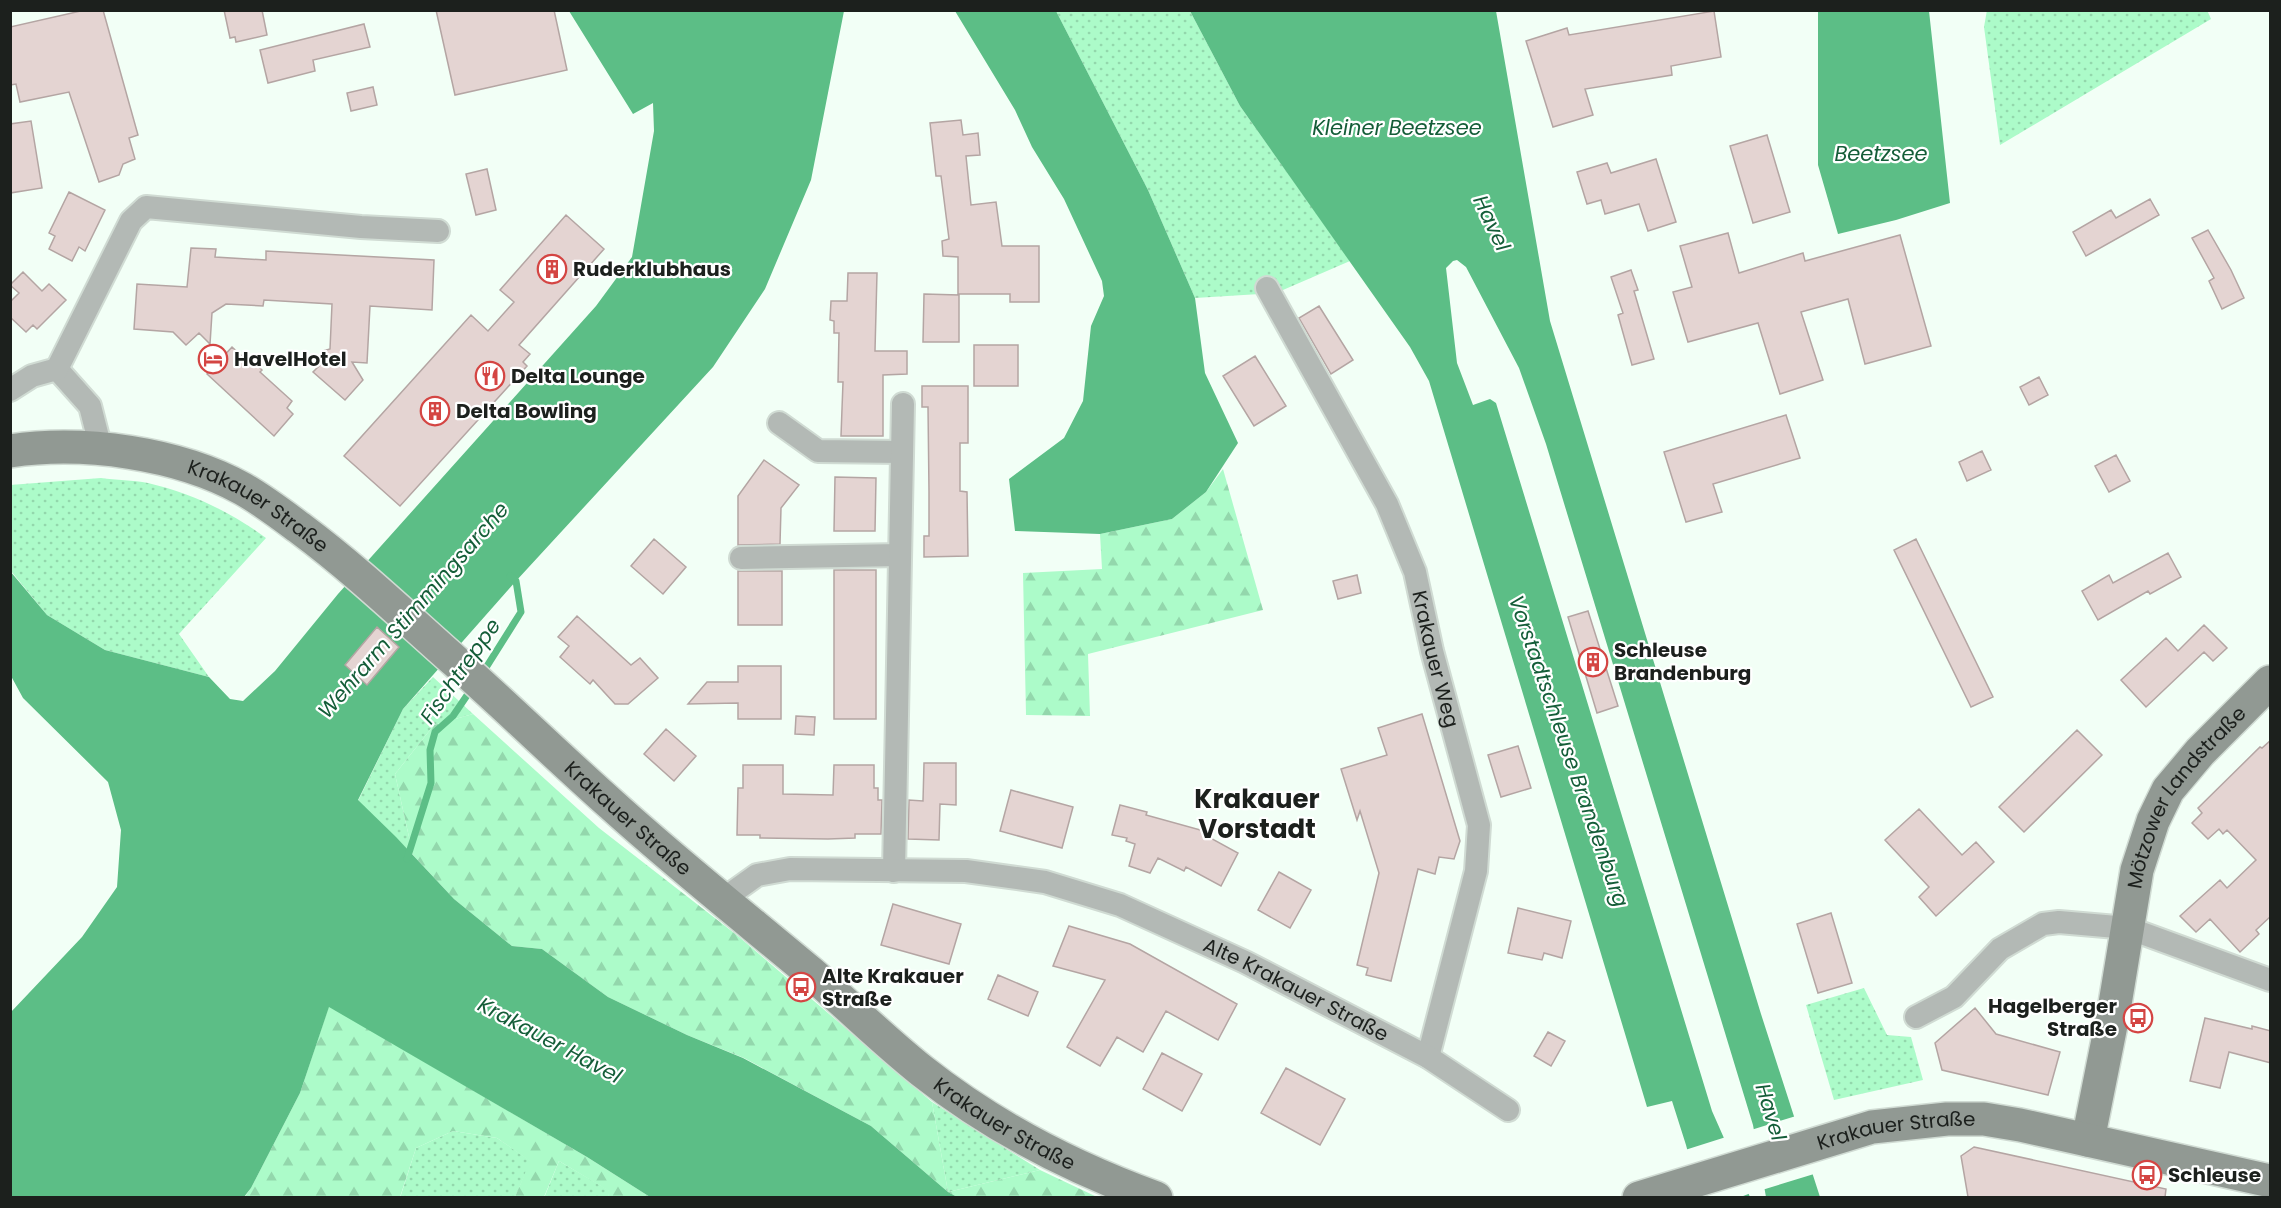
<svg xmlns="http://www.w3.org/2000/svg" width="2281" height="1208" font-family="Poppins,sans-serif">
	<defs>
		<pattern id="grass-dots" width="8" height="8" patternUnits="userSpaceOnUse" patternTransform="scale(1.5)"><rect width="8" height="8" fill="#acfbc9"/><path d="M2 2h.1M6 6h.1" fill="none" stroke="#93d7ac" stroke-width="1.8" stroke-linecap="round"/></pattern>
		<pattern id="forest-firs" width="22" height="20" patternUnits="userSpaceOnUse" patternTransform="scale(1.5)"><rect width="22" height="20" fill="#acfbc9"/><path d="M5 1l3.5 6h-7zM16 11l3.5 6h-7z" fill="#93d7ac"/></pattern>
	</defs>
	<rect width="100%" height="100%" fill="#f2fff6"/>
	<path fill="url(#grass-dots)" d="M1987,10H2207L2211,19L2000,145L1984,27Z
		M1056,11H1190L1240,106L1350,261L1276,293L1195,298L1148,190Z
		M101,478C116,480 133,480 148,483C191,493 231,512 266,538L179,634L209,677L105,650L47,615L11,571L10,485Z
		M433,677L473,714L434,725L395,774L413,855L358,801L403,709Z
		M1864,988L1887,1035L1911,1037L1923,1080L1834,1100L1806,1005Z
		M932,1102L1040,1170L948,1192Z
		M453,1131L497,1138L531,1161L515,1197L400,1198L416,1148Z
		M559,1161L610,1191L608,1197L544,1198Z"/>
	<path fill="url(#forest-firs)" d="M1223,469L1263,610L1088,654L1090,716L1026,715L1023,573L1102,569L1100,534L1172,519L1206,492Z
		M473,714L599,828L738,936L932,1102L948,1192L1040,1170L1097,1197H957L948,1192L871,1126L744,1058L687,1035L608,997L542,949L512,946L454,899L413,855L395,774L434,725Z
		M329,1006L587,1157L650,1197H608L609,1191L559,1161L544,1197H515L530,1161L497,1138L453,1131L416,1148L400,1197L244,1198L251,1188L300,1093Z"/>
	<path fill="#5cbe86" d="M569,11H844L811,180L765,289L713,367L516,581L403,709L358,800L396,837L454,899L512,946L542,949L608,997L687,1035L743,1058L871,1126L948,1192L957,1197H650L587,1157L329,1007L300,1093L251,1188L244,1197H11V1012L82,937L117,887L121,830L108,782L23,698L11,676L10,571L47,615L105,650L209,677L230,699L243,701L275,671L338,594L596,306L632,257L654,131L653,103L633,114Z
		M955,11H1056L1148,190L1195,298L1205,373L1238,443L1206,492L1172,519L1100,534L1015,531L1009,479L1064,438L1083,401L1091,326L1104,296L1102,281L1064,199L1032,147L1015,110Z
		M1190,11H1496L1550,321L1761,1014L1820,1197H1766L1753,1125L1546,444L1519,368L1466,267L1457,260L1453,261L1446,268L1457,363L1473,405L1490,399L1496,403L1712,1111L1750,1197H1700L1686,1145L1672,1101L1647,1107L1429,381L1410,347L1240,106Z
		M1818,11H1929L1950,203L1896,220L1838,234L1818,165Z"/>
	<path fill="#f2fff6" d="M1796,1116L1814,1174L1762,1190L1751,1130Z
		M1726,1137L1751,1193L1738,1198H1697L1685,1150Z"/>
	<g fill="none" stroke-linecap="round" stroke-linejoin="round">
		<path stroke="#5cbe86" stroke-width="7" d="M482,674L521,612L516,581L510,576
			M407,859L431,783L430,750L435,732L453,716L472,688"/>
	</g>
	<path fill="#e4d4d2" stroke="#b4a5a3" stroke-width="1.5" d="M85,10H103L138,135L129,138L135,159L123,164L119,175L99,182L69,92L20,102L16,84L10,85V27Z
		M224,10H262L267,35L236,42L235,37L230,38Z
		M436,10H554L567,70L455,95Z
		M1714,11L1721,57L1671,66L1672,75L1585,89L1593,115L1553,127L1526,41L1567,28L1569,35Z
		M364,24L370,47L313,60L315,71L268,83L260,50Z
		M373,87L377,105L351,111L347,93Z
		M961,120L963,135L978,133L980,155L966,156L971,205L996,202L1002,246H1039V302H1010V294H958V257L943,256L942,241L949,239L941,176H936L930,123Z
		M31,121L42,188L10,193V124Z
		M1767,135L1790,212L1753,223L1730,146Z
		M1656,159L1676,222L1648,231L1639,204L1605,214L1601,200L1587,204L1577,172L1607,163L1611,173Z
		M487,169L496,210L476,215L466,174Z
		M69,192L105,210L85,251L79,247L72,261L49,249L55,236L49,233Z
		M2150,199L2159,215L2086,256L2073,232L2111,210L2116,218Z
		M566,215L604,249L519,345L530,354L523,362L527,366L400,506L344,456L471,315L488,331L514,302L500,290Z
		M2208,230L2231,270L2244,298L2222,309L2209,281L2214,278L2192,238Z
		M1728,233L1739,273L1803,253L1805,261L1900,235L1931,346L1865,364L1848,299L1801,312L1823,380L1780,394L1758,323L1688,342L1673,292L1692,287L1680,246Z
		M191,248L216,249L215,257L266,260V251L434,260L432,310L370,306L367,363L352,362L363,380L345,400L313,372L320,365L318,358L323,351L330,349L332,304L264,300L263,306L226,304L212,313L210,344L199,333L186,345L173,332L134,329L137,284L187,287Z
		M1631,270L1638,290L1634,291L1654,359L1632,365L1618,315L1623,313L1611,277Z
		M23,272L42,291L49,284L66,300L37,329L33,325L26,332L10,317V302L19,293L10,285Z
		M848,273H877L875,351H907V374L883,375V436H841L843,382H838L839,333H834V321L830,320L831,301H847Z
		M924,294L959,295V342H923Z
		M1319,306L1353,360L1331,374L1299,318Z
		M974,345H1018V386H974Z
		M232,347L243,357L245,354L262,370L260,372L292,401L287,408L293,414L274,436L207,374Z
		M1255,356L1286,406L1254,426L1223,376Z
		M2039,377L2048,395L2029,405L2020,387Z
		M922,386H968V443H960V491L967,492L968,556L924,557V536H929V492L928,407H922Z
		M1786,415L1800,458L1713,484L1722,512L1686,522L1664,452Z
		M1982,451L1991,470L1967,481L1959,462Z
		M2116,455L2130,481L2109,492L2095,466Z
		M764,460L799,485L781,508L780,544L738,545V496Z
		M835,477L876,478L875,531H834Z
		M654,539L686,567L663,594L631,566Z
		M1916,539L1993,697L1971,707L1894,550Z
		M2168,553L2181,577L2150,594L2148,591L2098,620L2082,591L2109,575L2113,583Z
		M834,570H876V719H834Z
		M738,571H782V625H738Z
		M1357,575L1361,593L1338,599L1333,581Z
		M1588,611L1618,706L1597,713L1568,617Z
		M577,616L631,665L640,658L658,678L628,704H615L593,680L590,684L560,657L569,646L558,637Z
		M2204,625L2227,648L2213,661L2204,652L2146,707L2121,680L2166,638L2178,651Z
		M377,627L399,647L367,685L345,665Z
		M738,666H781V719H738V703L688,704L707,682H738Z
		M1422,714L1460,841L1454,859L1439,857L1435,874L1418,869L1391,981L1366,975L1368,968L1357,965L1379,873L1360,811L1357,820L1341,769L1387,755L1378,728Z
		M796,716L815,717L814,735L795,734Z
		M666,729L696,756L674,781L644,754Z
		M2077,730L2102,755L2024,832L1999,807Z
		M2271,740V916L2256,930L2259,934L2240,952L2210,919L2196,932L2180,916L2220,880L2227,888L2256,860L2227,830L2223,834L2219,829L2208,839L2192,823L2202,813L2198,808L2260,747L2262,748Z
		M1518,746L1531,788L1501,797L1488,755Z
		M924,763H956V805L940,804L939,840L908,839L909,800L923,801Z
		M743,765H783V794L833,795L834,765H874V788H878V800H882L881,834H855V838L828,839L760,838V835H737L738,788H743Z
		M1011,790L1073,807L1062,848L1000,831Z
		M1120,805L1147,812L1146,815L1204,831L1203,834L1238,853L1221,886L1186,867L1184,871L1158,858L1150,873L1129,866L1135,844L1126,841L1127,838L1112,835Z
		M1919,809L1962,855L1976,842L1994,862L1936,916L1919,897L1929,887L1885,840Z
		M1279,872L1311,890L1290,928L1258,910Z
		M893,904L961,924L949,964L881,945Z
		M1518,908L1571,921L1562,958L1544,953L1542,960L1508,953Z
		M1831,913L1852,983L1818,993L1797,924Z
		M1069,926L1130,944L1237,1004L1218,1040L1166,1011L1143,1052L1117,1037L1100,1066L1067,1047L1105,980L1053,966Z
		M998,975L1038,992L1028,1016L988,999Z
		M1975,1008L1996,1034L2060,1052L2048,1095L1942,1070L1935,1043Z
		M2205,1018L2252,1029V1026L2271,1031V1063L2229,1052L2220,1088L2190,1081Z
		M1548,1032L1565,1041L1551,1066L1534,1056Z
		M1162,1053L1202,1074L1182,1111L1143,1089Z
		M1286,1068L1345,1099L1320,1145L1261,1113Z
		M1974,1147L2166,1189L2165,1197H1968L1961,1156Z"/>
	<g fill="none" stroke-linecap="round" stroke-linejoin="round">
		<g stroke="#d0dbd3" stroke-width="26">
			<g id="minor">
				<path id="s1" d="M1267,288L1387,504L1415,572L1432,651L1479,825L1476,871L1428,1057"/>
				<path d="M57,369L90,406L101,449"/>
				<path d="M10,390L32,376L57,369L131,221L146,207L361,227L438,231"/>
				<path d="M779,423L818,451L902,452"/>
				<path d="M741,558L900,555"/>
				<path d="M894,871L903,404"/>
				<path id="s2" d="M722,900L757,875L790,869L966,871L1045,882L1120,905L1245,962L1428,1057L1508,1110"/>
				<path d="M1916,1017L1954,997L2000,949L2043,924L2059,922L2128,928L2270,980"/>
			</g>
		</g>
		<g stroke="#d0dbd3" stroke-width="36">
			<g id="secondary">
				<path id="s3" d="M10,451C84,440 178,453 243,489C264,501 282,515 301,529C356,570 405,617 456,662C509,709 559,758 612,805C676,863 744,917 811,973C848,1005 883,1040 922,1071C993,1127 1070,1167 1156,1198"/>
				<path id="s4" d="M2088,1140L2114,1010L2137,870L2153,821L2168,790L2200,752L2270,682"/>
				<path id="s5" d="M1639,1198L1872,1127L1947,1119H1984L2020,1125L2270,1181"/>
			</g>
		</g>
		<use href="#minor" stroke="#b3b9b5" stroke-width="22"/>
		<use href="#secondary" stroke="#919993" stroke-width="33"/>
	</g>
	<defs>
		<g id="building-ring" transform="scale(1.5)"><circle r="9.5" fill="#fff" stroke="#d44543" stroke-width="1.5"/><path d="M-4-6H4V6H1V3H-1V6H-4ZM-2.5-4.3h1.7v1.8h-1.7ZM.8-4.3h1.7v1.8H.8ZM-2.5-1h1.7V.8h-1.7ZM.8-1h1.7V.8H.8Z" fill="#d44543"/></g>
		<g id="hotel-ring" transform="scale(1.5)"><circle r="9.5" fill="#fff" stroke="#d44543" stroke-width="1.5"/><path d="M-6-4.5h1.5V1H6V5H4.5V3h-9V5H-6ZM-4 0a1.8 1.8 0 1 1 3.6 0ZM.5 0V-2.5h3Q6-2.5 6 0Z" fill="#d44543"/></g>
		<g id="restaurant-ring" transform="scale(1.5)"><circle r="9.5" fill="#fff" stroke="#d44543" stroke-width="1.5"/><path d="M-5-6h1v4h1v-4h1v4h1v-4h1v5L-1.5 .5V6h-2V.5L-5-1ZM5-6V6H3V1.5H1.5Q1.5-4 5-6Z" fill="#d44543"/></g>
		<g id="bus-ring" transform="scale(1.5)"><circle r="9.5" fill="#fff" stroke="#d44543" stroke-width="1.5"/><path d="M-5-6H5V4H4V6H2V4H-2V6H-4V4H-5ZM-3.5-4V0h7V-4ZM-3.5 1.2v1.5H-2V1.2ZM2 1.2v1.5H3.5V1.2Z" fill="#d44543"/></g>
	</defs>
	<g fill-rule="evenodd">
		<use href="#building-ring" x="552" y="269"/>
		<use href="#hotel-ring" x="213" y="359"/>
		<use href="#restaurant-ring" x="490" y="376"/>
		<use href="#building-ring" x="435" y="411"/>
		<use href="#building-ring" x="1593" y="662"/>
		<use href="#bus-ring" x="801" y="987"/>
		<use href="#bus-ring" x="2138" y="1018"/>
		<use href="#bus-ring" x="2147" y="1175"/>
	</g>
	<g text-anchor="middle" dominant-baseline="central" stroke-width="4.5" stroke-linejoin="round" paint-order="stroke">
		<g font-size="20" font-weight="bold" fill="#1c201d" stroke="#fff" text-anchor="start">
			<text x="573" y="269">Ruderklubhaus</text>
			<text x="234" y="359">HavelHotel</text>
			<text x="511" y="376">Delta Lounge</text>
			<text x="456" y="411">Delta Bowling</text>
			<text x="1614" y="650">Schleuse<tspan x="1614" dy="23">Brandenburg</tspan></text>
			<text x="822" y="976">Alte Krakauer<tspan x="822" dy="23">Straße</tspan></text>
			<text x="2117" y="1006" text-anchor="end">Hagelberger<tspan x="2117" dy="23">Straße</tspan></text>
			<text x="2168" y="1175">Schleuse</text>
		</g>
		<g font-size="20" fill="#1c201d" stroke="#fff">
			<text stroke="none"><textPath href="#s3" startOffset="261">Krakauer Straße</textPath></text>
			<text stroke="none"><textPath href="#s1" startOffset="410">Krakauer Weg</textPath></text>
			<text stroke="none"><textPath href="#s4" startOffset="363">Mötzower Landstraße</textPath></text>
			<text stroke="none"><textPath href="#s3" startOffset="747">Krakauer Straße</textPath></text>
			<text stroke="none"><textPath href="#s2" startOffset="606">Alte Krakauer Straße</textPath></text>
			<text stroke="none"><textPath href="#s3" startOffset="1233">Krakauer Straße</textPath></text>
			<text stroke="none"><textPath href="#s5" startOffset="267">Krakauer Straße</textPath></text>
		</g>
		<g font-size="21" font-style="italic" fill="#145d38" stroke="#fff">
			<text x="1397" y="127">Kleiner Beetzsee</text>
			<text x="1881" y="153">Beetzsee</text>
			<text transform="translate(1492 223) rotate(65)">Havel</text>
			<text transform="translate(413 610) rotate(-49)">Wehrarm Stimmingsarche</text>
			<text transform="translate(460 671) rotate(-55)">Fischtreppe</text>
			<text transform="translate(1569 751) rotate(71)">Vorstadtschleuse Brandenburg</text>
			<text transform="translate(550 1040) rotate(28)">Krakauer Havel</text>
			<text transform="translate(1771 1112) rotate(73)">Havel</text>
		</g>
		<g font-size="26" font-weight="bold" fill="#1c201d" stroke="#fff">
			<text x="1257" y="799">Krakauer<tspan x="1257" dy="30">Vorstadt</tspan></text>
		</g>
	</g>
	<rect width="2281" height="1208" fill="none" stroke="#1c201d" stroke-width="24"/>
</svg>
